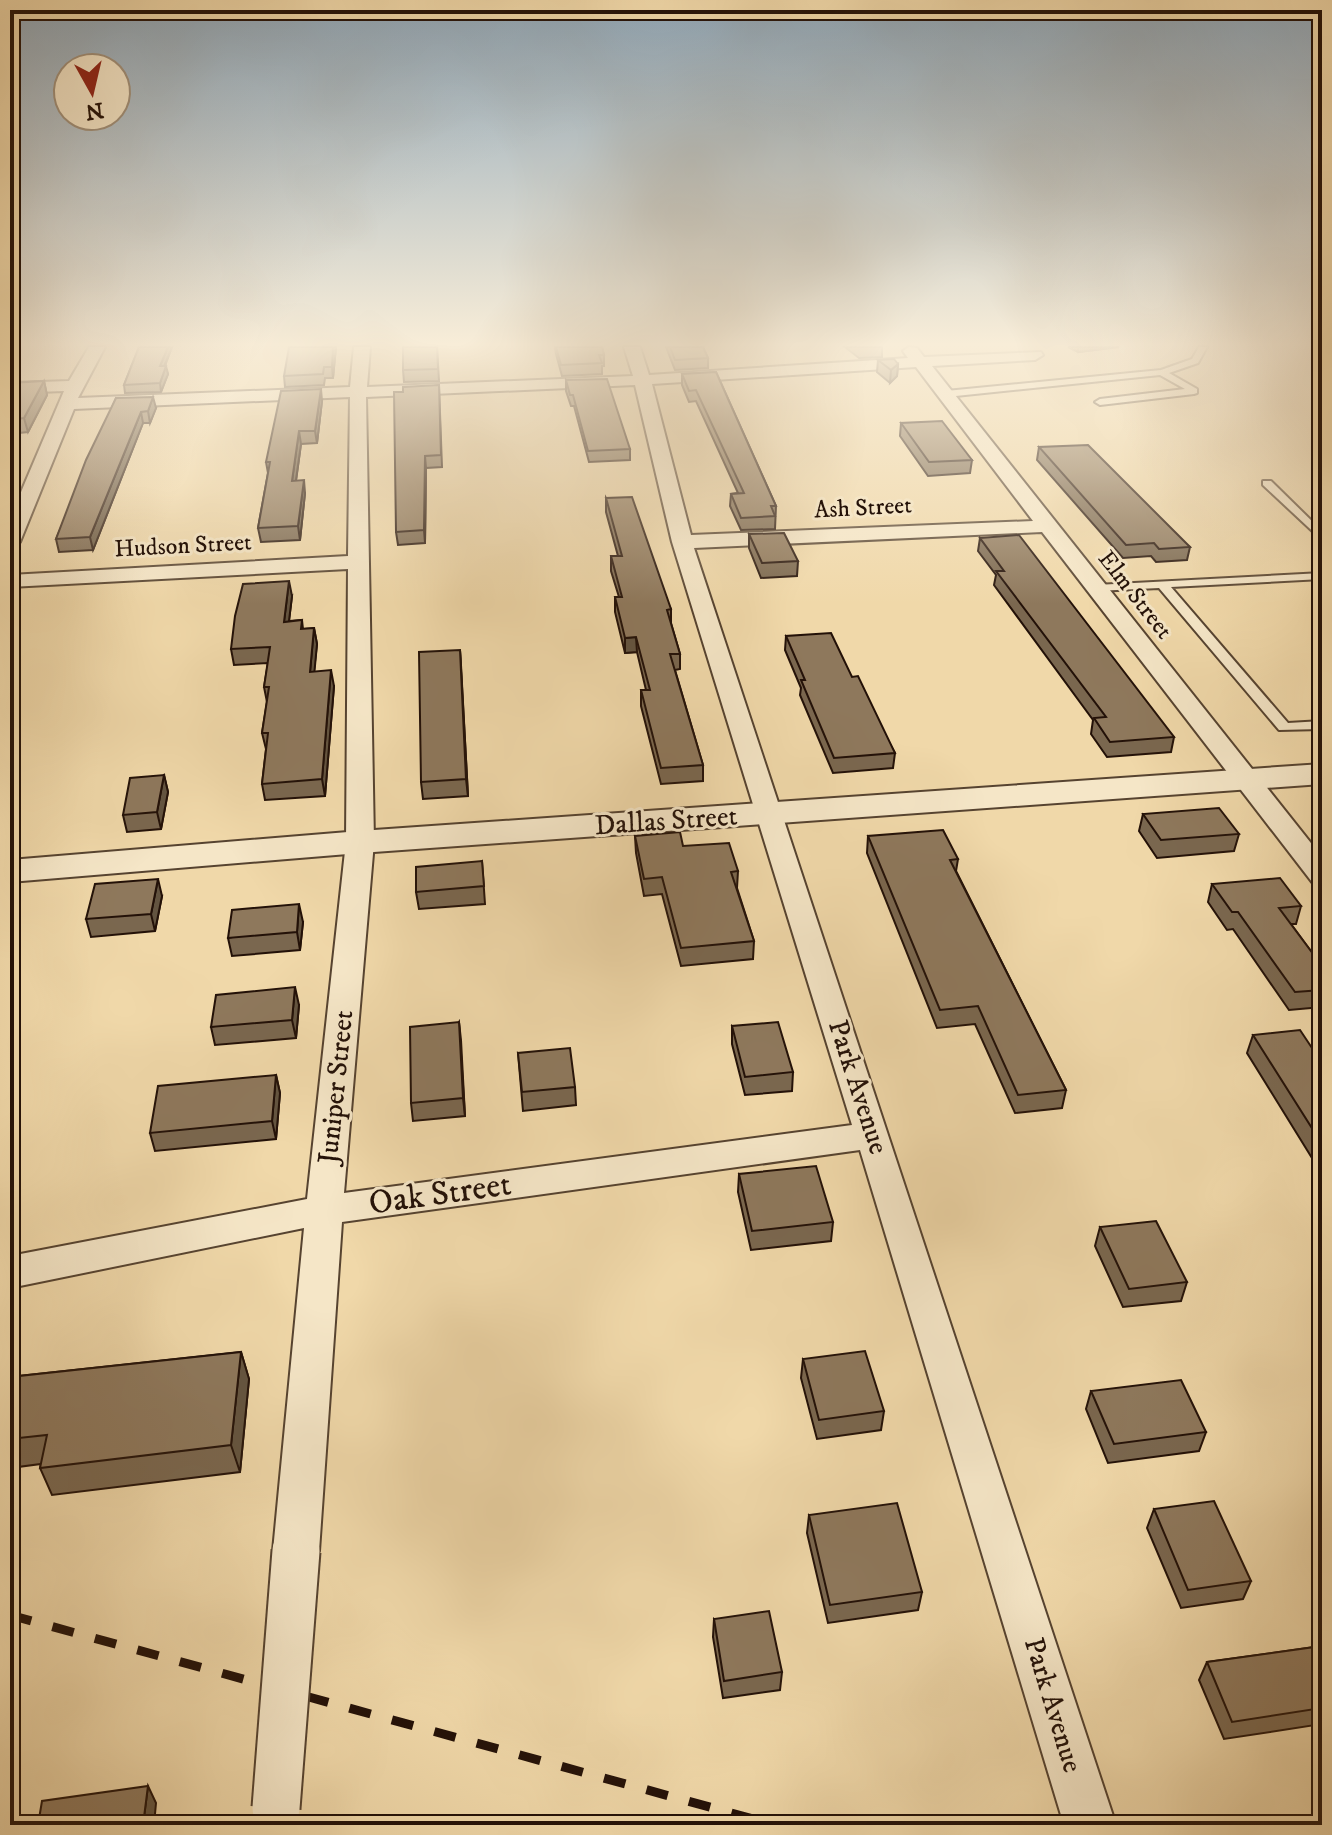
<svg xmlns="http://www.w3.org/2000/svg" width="1332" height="1835" font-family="'IM FELL DW Pica',serif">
	<rect width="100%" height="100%" fill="#f0d8a9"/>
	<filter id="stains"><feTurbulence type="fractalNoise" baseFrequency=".0025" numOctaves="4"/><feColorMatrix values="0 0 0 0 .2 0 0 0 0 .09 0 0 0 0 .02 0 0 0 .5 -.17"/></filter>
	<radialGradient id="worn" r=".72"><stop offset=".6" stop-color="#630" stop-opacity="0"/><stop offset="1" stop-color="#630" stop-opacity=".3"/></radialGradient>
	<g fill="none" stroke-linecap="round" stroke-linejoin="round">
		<g stroke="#564330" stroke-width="4">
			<path id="service" d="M1199,347H1207L1198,363L1169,373L1197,389V393L1194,394L1100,405L1095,402L1100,399L1185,389L1160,375L946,397L942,394L946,391L1161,370L1192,359Z
				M1263,481H1271L1322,531V540L1263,485Z
				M1322,573V579L1171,587L1288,723L1322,721V729L1279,730L1159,588L1096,591L1090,588L1096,585Z"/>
		</g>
		<g stroke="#564330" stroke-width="4">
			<path id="minor" d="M89,347H105L78,398L350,387L354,347H370L367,387L633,376L624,347H640L649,375L908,358L903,351L909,347L917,348L924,357L1041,352L1043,355L1035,360L932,366L1322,857V885L1312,882L1042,532L694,548L1116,1825H1064L860,1150L342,1222L319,1551L312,1566L296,1573L280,1566L273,1551L304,1228L10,1288V1256L307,1199L346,842L348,569L10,587V575L348,556L350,397L74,409L20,542L10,548V518L64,391L10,393V383L69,381ZM916,367L1033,521L691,535L652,384ZM635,385L672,542L852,1125L344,1193L374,842L366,397Z"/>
		</g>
		<g stroke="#564330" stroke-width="4">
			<path id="tertiary" d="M1322,764V784L360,853L10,882V860L360,831Z"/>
		</g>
		<use href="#service" fill="#f5e6c7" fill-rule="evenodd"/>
		<use href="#minor" fill="#f5e6c7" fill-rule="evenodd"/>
		<use href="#tertiary" fill="#f5e6c7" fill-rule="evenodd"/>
		<path stroke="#231108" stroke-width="9" stroke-dasharray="22 22" stroke-linecap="butt" d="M10,1615L775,1825"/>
		<g stroke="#564330" stroke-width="51" stroke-linecap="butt">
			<path id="minor-bridge" d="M276,1808L296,1551"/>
		</g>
		<use href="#minor-bridge" stroke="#f5e6c7" stroke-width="47"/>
	</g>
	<path fill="#7a674f" stroke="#231108" stroke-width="2" d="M139,347H172L165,366L168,374L161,392L125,393L124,385Z
		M336,347L333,378H325L324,385L285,387L284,376Z
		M437,347L439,381L404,382L403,370Z
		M555,347H602L604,355V366H602V374L562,376L556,354Z
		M666,347H703L708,358V368L675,370Z
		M845,347H882V357L859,358Z
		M1068,347H1119L1078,352Z
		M878,360L898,364L897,376L890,383L877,372Z
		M716,372L776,506L775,529L741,530L730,506L731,494L738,493L696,401L689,402L682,385V374Z
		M566,380L630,449V460L589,462L574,406H571L566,391Z
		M44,381L47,395L28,432L19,433L10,450V383Z
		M439,385L442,467L426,468L425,543L398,545L396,532L403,392Z
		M116,398L156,408L150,423H143L93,550L59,552L56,539Z
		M322,401L317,443L301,444L296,481L305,493L300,540L261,542L258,528L268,473L266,462Z
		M901,423L972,460L970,473L928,476L900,436Z
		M1039,447L1190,547L1187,560L1156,562L1151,556L1123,558L1037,460Z
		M606,498L671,609V623L680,654V669L675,670L703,765V781L661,784L641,706V690H646L637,652L625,653L615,612V597H619L611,571V556H618L606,512Z
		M749,534L798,561L797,576L761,578L749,548Z
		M980,538L1174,737L1171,752L1107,757L1091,734L1093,720L994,585L996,575L978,551Z
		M292,596L289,621L302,620L303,629L314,628L317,644L314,671L334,686L325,796L265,800L262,784L266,749L262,733L267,702L264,687L268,663L234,665L231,649Z
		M786,636L852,677L895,753L893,768L833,773L800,695L801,688L785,650Z
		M460,650L468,796L423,799L421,782Z
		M164,775L168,792L161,829L127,832L123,815Z
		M1143,814L1239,834L1234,851L1157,858L1139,831Z
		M635,836L683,846L738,871L737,888L754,941L753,959L681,966L662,894L644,896L636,853Z
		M868,836L958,859L956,871L1066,1090L1062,1108L1015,1113L975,1024L937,1028L867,853Z
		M482,861L485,904L419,909L416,892Z
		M1212,884L1301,906L1296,924H1291L1322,966V1007L1289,1010L1233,929L1227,930L1208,902Z
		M162,896L155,931L91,937L86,919Z
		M303,922L300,950L232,956L228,938Z
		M299,1005L296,1038L215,1045L211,1027Z
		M459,1022L465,1116L413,1121L411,1103Z
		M732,1026L793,1072L792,1091L745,1095L732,1044Z
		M1253,1035L1322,1063V1171H1320L1247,1053Z
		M518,1053L575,1087L576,1105L523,1111Z
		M276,1075L280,1093L276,1139L155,1151L150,1133Z
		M739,1174L833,1222L831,1241L751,1250L738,1192Z
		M1100,1227L1187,1282L1181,1301L1123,1307L1095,1246Z
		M241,1352L249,1379L240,1472L52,1495L40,1468L41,1464L10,1468V1377Z
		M803,1359L884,1411L881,1430L817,1439L801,1378Z
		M1091,1391L1206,1432L1199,1451L1108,1463L1086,1409Z
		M1154,1509L1251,1581L1243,1599L1181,1608L1147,1528Z
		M809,1515L922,1592L918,1610L828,1623L807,1533Z
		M714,1619L782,1672L780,1690L723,1698L713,1637Z
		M1322,1646V1724L1224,1739L1199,1680L1207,1662Z"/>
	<path fill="#635440" stroke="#231108" stroke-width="2" d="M168,347H172L161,374L160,366Z
		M333,347H336L333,378L332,367Z
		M1078,347H1119L1078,352Z
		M898,364L897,376L890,383L891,370Z
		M166,366L168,374L161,392L160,383Z
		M44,381L47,395L28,432L24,418Z
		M321,389L322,401L317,443L315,431Z
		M153,397L156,408L150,423L148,411Z
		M141,412L143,423L93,550L90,537Z
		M16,419L19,433L10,450V429Z
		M299,431L301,444L294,494L292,481Z
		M425,456L426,468L425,543L424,530Z
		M304,480L305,493L300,540L298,526Z
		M289,581L292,596L287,637L284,622Z
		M314,628L317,644L313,687L310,672Z
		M636,637L637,652L625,653V638Z
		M460,650L461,665L468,796L466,779Z
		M331,670L334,686L325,796L322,779Z
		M164,775L168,792L161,829L157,812Z
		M10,806L13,814L10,822Z
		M158,879L162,896L155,931L151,914Z
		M299,904L303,922L300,950L297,932Z
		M295,987L299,1005L296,1038L292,1020Z
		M459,1022L461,1040L465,1116L463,1098Z
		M276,1075L280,1093L276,1139L272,1121Z
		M241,1352L249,1379L240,1472L231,1445Z
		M148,1786L156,1803L154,1825H143Z"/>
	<path fill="#8e785c" stroke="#231108" stroke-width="2" d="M139,347H168L160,366H166L160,383L124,385Z
		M289,347H333L332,367H324L323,374L284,376Z
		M403,347H437L438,369L403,370Z
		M556,347H602L604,355H599L602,363L561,365Z
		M670,347H703L708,358L675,360Z
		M894,359L898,364L891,370L878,360Z
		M716,372L776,506H771L775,516L741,518L731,494L744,493L696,390L689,391L682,374Z
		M607,379L630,449L588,451L573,395H570L566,380Z
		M44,381L24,418L16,419L10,429V383Z
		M439,385L441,455L425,456L424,530L396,532L394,392H403V387Z
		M321,389L315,431H299L292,481L304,480L298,526L258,528L270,462H266L281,391Z
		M153,397L148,411L141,412L90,537L56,539L86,460L116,398Z
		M942,421L972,460L929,462L901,423Z
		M1088,445L1190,547L1159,549L1154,543L1126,545L1039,447Z
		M632,497L671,609L667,610L680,654H670L703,765L661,768L641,690H650L636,637L625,638L615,597H622L611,556H622L606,498Z
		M784,533L798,561L762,563L749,534Z
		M1019,535L1174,737L1110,742L1094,718L1106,717L996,571H1004L980,538Z
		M289,581L284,622L302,620L301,629L314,628L310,672L331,670L322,779L262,784L268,733H262L269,687H264L270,647L231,649L235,616L243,584Z
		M831,633L852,677L858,676L895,753L834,758L801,680H805L786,636Z
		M460,650L466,779L421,782L419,652Z
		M164,775L157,812L123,815L130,778Z
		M1219,808L1239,834L1161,840L1143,814Z
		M943,830L958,859L950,860L1066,1090L1018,1095L978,1006L940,1010L868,836Z
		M680,832L683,846L729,843L738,871L731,872L754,941L681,948L662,877L644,879L635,836Z
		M482,861L484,886L416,892V867Z
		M1280,878L1301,906L1279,908L1322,966V990L1295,992L1238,912H1232L1212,884Z
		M158,879L151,914L86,919L95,884Z
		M299,904L297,932L228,938L232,910Z
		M295,987L292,1020L211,1027L216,995Z
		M459,1022L463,1098L411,1103L410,1027Z
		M778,1022L793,1072L745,1077L732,1026Z
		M1300,1030L1322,1063V1144L1253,1035Z
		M570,1048L575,1087L522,1092L518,1053Z
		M276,1075L272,1121L150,1133L158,1086Z
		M816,1166L833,1222L752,1231L739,1174Z
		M1156,1221L1187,1282L1129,1289L1100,1227Z
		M865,1351L884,1411L819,1420L803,1359Z
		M241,1352L231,1445L40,1468L47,1435L10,1439V1377Z
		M1181,1380L1206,1432L1114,1444L1091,1391Z
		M1214,1501L1251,1581L1188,1590L1154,1509Z
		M897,1503L922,1592L830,1605L809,1515Z
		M769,1611L782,1672L724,1681L714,1619Z
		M1322,1646V1708L1232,1722L1207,1662Z
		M148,1786L143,1825H38L42,1801Z"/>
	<linearGradient id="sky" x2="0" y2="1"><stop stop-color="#8fa7b9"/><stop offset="0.57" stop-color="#f8edd8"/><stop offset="1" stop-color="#f8edd8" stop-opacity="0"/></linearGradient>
	<rect width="1332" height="604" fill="url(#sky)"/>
	<g text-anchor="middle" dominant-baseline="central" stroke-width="6" stroke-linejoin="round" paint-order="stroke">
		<g font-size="24" fill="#231108" stroke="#f5e6c7">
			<text transform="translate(863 508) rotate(-3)">Ash Street</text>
			<text transform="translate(183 546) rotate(-3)">Hudson Street</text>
			<text transform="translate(1135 595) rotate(52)">Elm Street</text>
		</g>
		<g font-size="28" fill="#231108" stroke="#f5e6c7">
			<text transform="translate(666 821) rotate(-4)">Dallas Street</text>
			<text transform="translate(336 1087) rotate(-84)">Juniper Street</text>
			<text transform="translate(858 1087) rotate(72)">Park Avenue</text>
			<text transform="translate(1053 1705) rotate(73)">Park Avenue</text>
		</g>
		<g font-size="34" fill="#231108" stroke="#f5e6c7">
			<text transform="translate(440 1194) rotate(-8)">Oak Street</text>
		</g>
	</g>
	<rect width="1332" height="1835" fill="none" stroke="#f0d8a9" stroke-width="40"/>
	<rect x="12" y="12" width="1308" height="1811" fill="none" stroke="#231108" stroke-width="4"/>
	<rect x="20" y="20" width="1292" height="1795" fill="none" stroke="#231108" stroke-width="2"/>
	<g transform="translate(92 92) rotate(172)"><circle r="38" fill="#f5e6c7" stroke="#a1917b" stroke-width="2"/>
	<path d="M0-6L14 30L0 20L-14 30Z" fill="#8f2418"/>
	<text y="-12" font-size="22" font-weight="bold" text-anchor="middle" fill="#231108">N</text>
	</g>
	<rect width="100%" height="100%" filter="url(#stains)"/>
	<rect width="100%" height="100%" fill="url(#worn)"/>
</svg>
